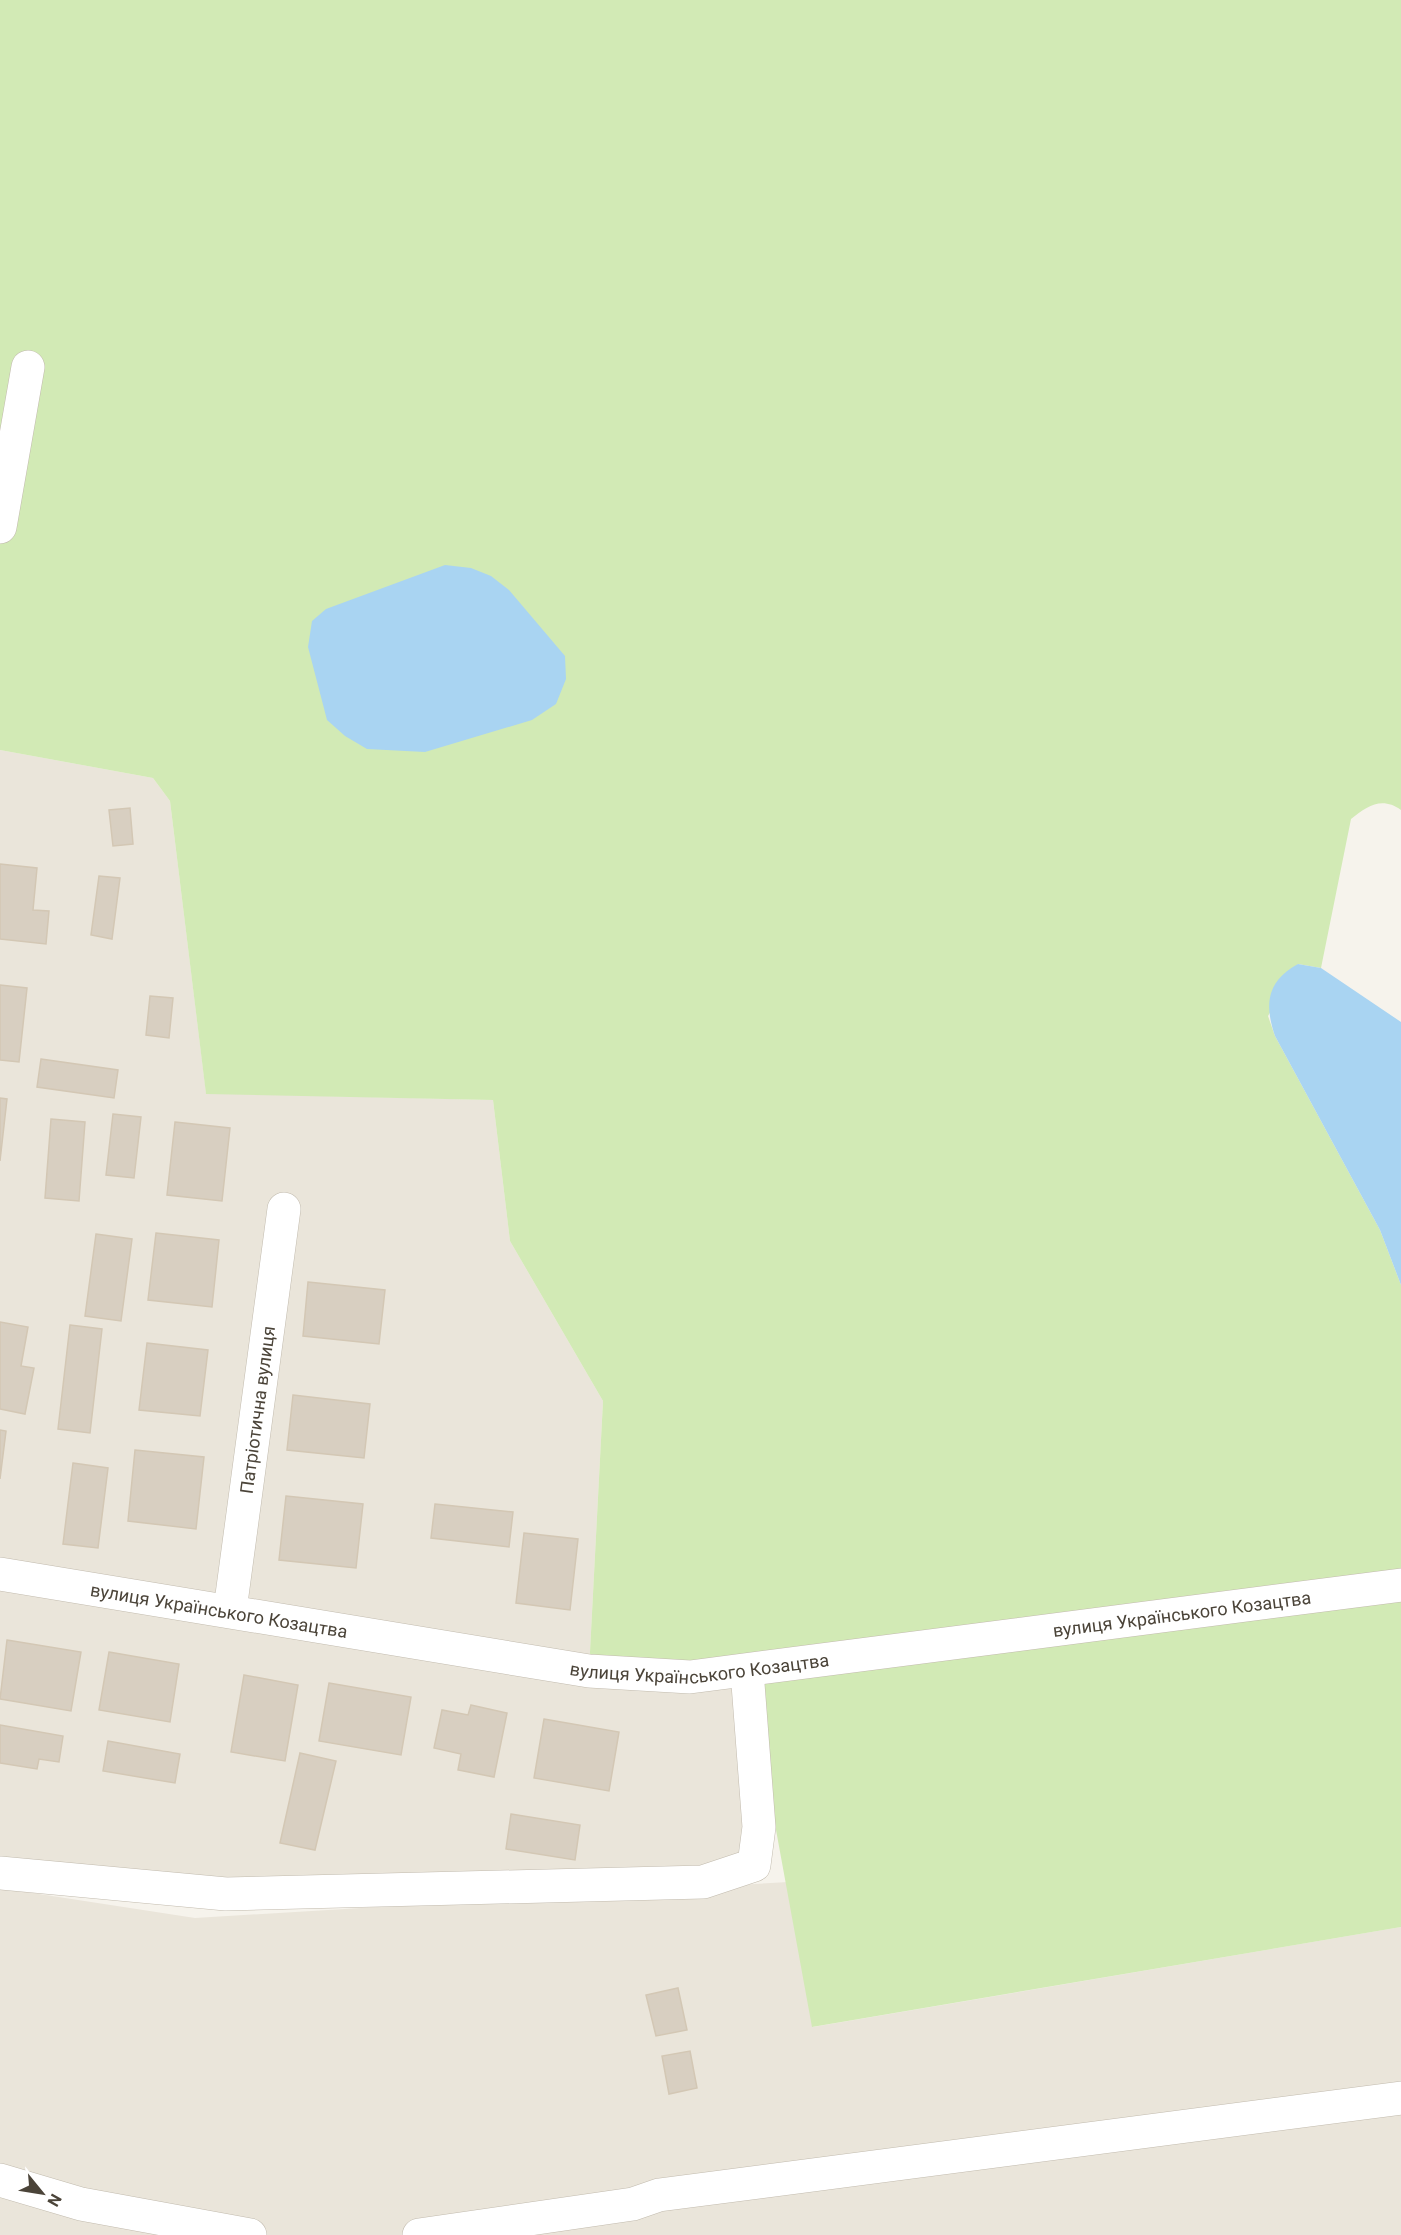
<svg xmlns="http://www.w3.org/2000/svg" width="1401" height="2235" font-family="Roboto,sans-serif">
	<rect width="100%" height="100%" fill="#f6f3ec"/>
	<path fill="#eae5da" d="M0,750L153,778L170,801L206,1093L493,1100L510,1241L603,1401L589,1671H747L744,1853L687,1872L227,1880L0,1865Z
		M788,1882L813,2027L1401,1927V2235H0V1888L195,1918Z"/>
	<path fill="#d2eab5" d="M0,0H1401V810C1382,796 1367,806 1351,819L1321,968L1298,964L1268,1016L1275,1036L1380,1230L1401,1285V1927L812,2027L747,1671H589L603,1401L510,1241L493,1100L206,1094L170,801L153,778L0,750Z"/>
	<path fill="#a9d4f2" d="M445,565L471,568L491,576L509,590L565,656L566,679L556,704L532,720L425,752L367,749L345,736L327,720L308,647L312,621L326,609Z
		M1298,964L1321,968L1401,1022V1285L1380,1230L1275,1036C1264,1004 1267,981 1298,964Z"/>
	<path fill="#d8cfc1" stroke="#d3c7b4" stroke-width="1.5" d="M130,808L133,844L113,846L109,810Z
		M0,864L37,868L33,910L49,911L46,944L0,939Z
		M99,876L120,878L112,939L91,935Z
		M0,985L27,988L19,1062L0,1060Z
		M150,996L173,998L169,1038L146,1035Z
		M41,1059L118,1070L114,1098L37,1087Z
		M0,1098L7,1099L0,1161Z
		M113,1114L141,1117L134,1178L106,1175Z
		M51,1119L85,1122L79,1201L45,1198Z
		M175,1122L230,1128L222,1201L167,1195Z
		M156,1233L219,1240L212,1307L148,1300Z
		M96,1234L132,1239L121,1321L85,1316Z
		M308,1282L385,1290L379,1344L303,1336Z
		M0,1322L28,1327L21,1366L34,1368L25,1414L0,1409Z
		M70,1325L102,1329L90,1433L58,1429Z
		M147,1343L208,1350L200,1416L139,1410Z
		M293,1395L370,1404L364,1458L287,1450Z
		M0,1430L6,1431L0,1479Z
		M135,1450L204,1457L196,1529L128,1521Z
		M73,1463L108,1468L98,1548L63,1544Z
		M286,1496L363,1504L356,1568L279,1560Z
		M435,1504L513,1512L509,1547L431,1538Z
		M524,1533L578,1539L570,1610L516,1603Z
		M7,1640L81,1652L71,1711L0,1699Z
		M109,1652L179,1664L170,1722L99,1710Z
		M244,1675L298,1685L285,1761L231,1752Z
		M329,1683L411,1697L401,1755L319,1741Z
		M471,1705L507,1713L494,1777L458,1770L461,1754L434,1748L442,1710L468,1715Z
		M544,1719L619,1732L609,1791L534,1778Z
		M0,1725L63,1736L59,1762L39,1759L37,1769L0,1763Z
		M108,1741L180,1754L175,1783L103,1771Z
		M300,1753L336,1761L315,1850L280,1843Z
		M511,1814L580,1825L575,1860L506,1849Z
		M678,1988L687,2030L656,2036L646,1995Z
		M690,2051L697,2088L669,2094L662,2056Z"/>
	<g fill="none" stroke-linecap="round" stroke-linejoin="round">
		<g stroke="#c2bbae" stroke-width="34">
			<g id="minor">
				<path d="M0,527L28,367"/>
				<path id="s1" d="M0,1574L589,1671L690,1677L1401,1585"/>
				<path id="s2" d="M230,1610L284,1209"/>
				<path d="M0,1873L226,1894L703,1882L754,1865L759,1827L747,1671"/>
				<path d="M0,2180L81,2204L250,2235"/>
				<path d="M419,2235L633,2204L659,2195L1401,2098"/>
			</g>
		</g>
		<use href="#minor" stroke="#fff" stroke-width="33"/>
	</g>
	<g text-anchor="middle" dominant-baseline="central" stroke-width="5" stroke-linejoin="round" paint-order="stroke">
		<g font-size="18" fill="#4b4439" stroke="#fff">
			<text stroke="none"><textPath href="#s2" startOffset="202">Патріотична вулиця</textPath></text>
			<text stroke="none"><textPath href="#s1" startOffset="222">вулиця Українського Козацтва</textPath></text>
			<text stroke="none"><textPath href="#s1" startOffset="1194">вулиця Українського Козацтва</textPath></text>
			<text stroke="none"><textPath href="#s1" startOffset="708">вулиця Українського Козацтва</textPath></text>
		</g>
	</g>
	<g transform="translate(42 2193) rotate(120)" stroke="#ffffff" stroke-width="4.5" paint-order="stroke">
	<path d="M0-4.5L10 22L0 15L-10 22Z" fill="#4b4439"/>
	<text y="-9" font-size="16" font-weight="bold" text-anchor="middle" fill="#4b4439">N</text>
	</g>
</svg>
